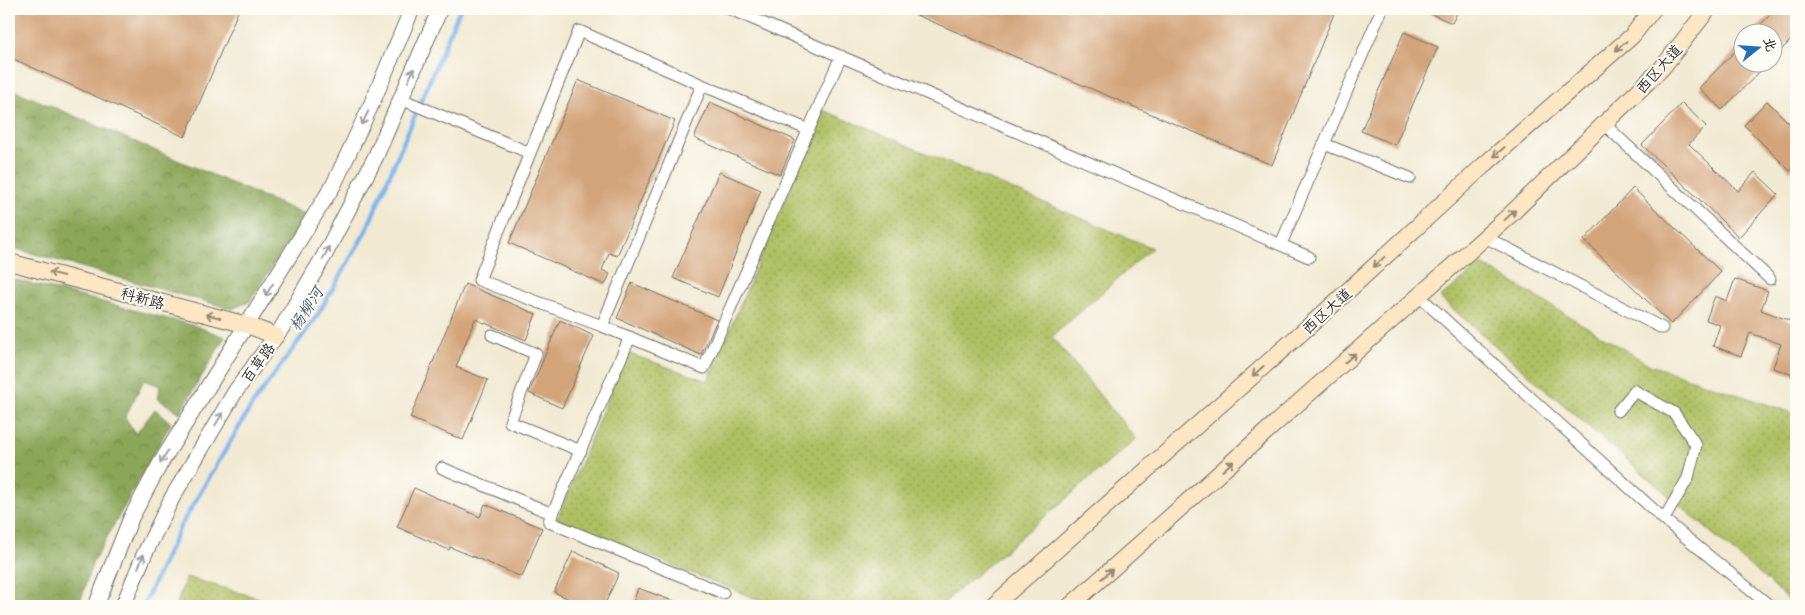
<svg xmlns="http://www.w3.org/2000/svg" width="1805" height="615" font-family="'Playpen Sans','LXGW WenKai TC',sans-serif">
	<defs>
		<pattern id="grass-dots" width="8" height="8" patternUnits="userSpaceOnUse" patternTransform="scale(1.25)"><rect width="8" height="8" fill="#afbf62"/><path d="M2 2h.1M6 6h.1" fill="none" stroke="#8f9b51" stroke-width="1.8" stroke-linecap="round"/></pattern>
		<pattern id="forest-crowns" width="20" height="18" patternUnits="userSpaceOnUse" patternTransform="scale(1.25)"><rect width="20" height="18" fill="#8ba658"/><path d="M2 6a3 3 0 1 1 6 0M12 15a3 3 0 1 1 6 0" fill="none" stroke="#728749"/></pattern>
	</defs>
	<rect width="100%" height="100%" fill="#fdfcf7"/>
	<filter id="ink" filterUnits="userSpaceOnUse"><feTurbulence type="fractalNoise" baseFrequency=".02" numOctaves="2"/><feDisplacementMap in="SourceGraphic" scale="10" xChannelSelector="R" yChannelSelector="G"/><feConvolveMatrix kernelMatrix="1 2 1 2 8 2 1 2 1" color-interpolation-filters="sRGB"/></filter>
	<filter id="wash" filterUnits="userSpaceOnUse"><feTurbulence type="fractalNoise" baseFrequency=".0096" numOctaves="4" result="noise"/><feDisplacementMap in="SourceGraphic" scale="20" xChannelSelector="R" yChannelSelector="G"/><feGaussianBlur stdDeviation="1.12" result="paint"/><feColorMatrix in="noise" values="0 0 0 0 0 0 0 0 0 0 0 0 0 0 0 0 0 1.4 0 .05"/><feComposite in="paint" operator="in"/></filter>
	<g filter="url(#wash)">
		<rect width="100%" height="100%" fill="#f1e9d1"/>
		<path fill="url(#grass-dots)" stroke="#6d7546" d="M823,110L1152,248L1052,337L1136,439L940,606H762L764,602L557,519L627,353L708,381Z
			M1482,264L1650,365L1796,414V606L1440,298Z
			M186,577L286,606H176Z"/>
		<path fill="url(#forest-crowns)" stroke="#5b6842" d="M9,88L306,215L249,302L232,309L9,247Z
			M9,278L196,326L225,337L180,413L158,399L160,386L144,380L125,417L136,434L155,409L171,423L92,564L79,606H9Z"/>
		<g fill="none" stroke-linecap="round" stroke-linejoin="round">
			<path stroke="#7cb2eb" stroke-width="4.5" d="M143,606L180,527L252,405L317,316L366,231L460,9"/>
		</g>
		<g id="blocks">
			<path fill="#d3a47a" d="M9,9H239L185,137L9,57Z
				M902,9H1336L1272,165Z
				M1419,9H1459L1452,23Z
				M1776,9H1796V35L1772,59V32H1753Z
				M1404,32L1438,47L1395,145L1361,131Z
				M1742,44V62H1769L1722,110L1699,88Z
				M578,80L675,121L617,256L609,253L602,270L610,274L605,285L509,243Z
				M1767,101L1790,124L1796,118V164L1790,171L1744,125Z
				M710,102L795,140L780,175L694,138Z
				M1682,103L1706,126L1689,144L1738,191L1755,172L1778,194L1739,237L1642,145Z
				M719,172L761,190L718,297L673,278Z
				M1633,188L1721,272L1671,324L1584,240Z
				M1735,279L1768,291L1761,310L1796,323V376L1773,368L1781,344L1750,333L1741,356L1713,346L1720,325L1706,320L1715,296L1727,301Z
				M632,283L717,320L701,355L617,318Z
				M465,284L536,314L526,340L475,319L456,367L488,380L463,440L410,418Z
				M560,320L594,336L562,408L529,393Z
				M414,488L480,517L485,504L542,528L522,577L450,547L449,550L397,527Z
				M573,551L619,573L604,606H584L554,592Z
				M638,588L684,605V606H632Z"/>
		</g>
	</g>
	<g filter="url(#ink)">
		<use href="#blocks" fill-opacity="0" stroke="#706e65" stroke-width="1"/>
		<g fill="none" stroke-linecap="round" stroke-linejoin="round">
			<g stroke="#706e65" stroke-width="13">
				<path id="minor" d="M730,9L1309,257
					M401,99L530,153
					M1604,124L1770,279
					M809,130L702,85L602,326L704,368L841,56
					M1324,144L1410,178
					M1485,237L1662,328
					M1281,244L1382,9
					M1419,296L1667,522L1770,606
					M602,326L479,280L579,31L702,85
					M492,335L536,354L510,422L581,451
					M630,337L549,522L723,593
					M1618,411L1635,391L1674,413L1696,445L1688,478L1664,519
					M442,468L553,514"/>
			</g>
			<g stroke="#706e65" stroke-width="17">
				<path id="tertiary" d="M96,606L131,518L160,464L334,184L372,103L412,9
					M123,606L144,555L172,498L235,392L281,329L324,256L375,158L440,9"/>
			</g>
			<g stroke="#706e65" stroke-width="18">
				<path id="secondary" d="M9,262L247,325L276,336
					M993,606L1326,311L1483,166L1632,36L1653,9
					M1070,606L1511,214L1662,68L1708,9"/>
			</g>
			<use href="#minor" stroke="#fff" stroke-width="11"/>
			<use href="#tertiary" stroke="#fff" stroke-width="15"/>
			<use href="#secondary" stroke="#fce6c4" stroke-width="16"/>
		</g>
		<defs><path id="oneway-shaft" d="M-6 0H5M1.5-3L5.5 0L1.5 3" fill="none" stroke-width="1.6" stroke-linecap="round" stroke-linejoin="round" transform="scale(1.25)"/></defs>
		<g stroke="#948878">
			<use href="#oneway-shaft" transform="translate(1621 46) rotate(139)"/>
			<use href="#oneway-shaft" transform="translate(1499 152) rotate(139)"/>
			<use href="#oneway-shaft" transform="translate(1510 215) rotate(-43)"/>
			<use href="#oneway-shaft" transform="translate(1379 262) rotate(137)"/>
			<use href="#oneway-shaft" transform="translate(56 274) rotate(-165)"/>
			<use href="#oneway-shaft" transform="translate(213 316) rotate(-165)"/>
			<use href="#oneway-shaft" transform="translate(1350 358) rotate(-42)"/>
			<use href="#oneway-shaft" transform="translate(1258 371) rotate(138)"/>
			<use href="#oneway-shaft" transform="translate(1228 466) rotate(-42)"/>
			<use href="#oneway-shaft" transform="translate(1107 574) rotate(-42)"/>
		</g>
		<g stroke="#a0a0a0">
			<use href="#oneway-shaft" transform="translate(411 75) rotate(-66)"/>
			<use href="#oneway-shaft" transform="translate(365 118) rotate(115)"/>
			<use href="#oneway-shaft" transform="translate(326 253) rotate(-62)"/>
			<use href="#oneway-shaft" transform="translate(269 290) rotate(122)"/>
			<use href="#oneway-shaft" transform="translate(219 419) rotate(-59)"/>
			<use href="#oneway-shaft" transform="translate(164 457) rotate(121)"/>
			<use href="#oneway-shaft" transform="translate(141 561) rotate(-67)"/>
		</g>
	</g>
	<g text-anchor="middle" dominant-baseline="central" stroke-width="4" stroke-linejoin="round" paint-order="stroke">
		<g font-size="15" fill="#2b2b2b" stroke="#fdfcf7">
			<text transform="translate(1658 68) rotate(-48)">西区大道</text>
			<text transform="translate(143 297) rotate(15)">科新路</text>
			<text transform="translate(1326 310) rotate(-42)">西区大道</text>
			<text transform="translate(257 362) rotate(-54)">百草路</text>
		</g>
		<g font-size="16" font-style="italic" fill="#475a6e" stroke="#fdfcf7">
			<text transform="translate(305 308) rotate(-57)">杨柳河</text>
		</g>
	</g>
	<rect width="1805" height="615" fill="none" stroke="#fdfcf7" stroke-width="30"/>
	<g transform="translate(1758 48) rotate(73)"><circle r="24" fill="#fdfcf7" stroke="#a9a8a5"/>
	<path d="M0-4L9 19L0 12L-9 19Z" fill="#1f6fb2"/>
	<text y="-8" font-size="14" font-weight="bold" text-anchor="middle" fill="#2b2b2b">北</text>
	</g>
</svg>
